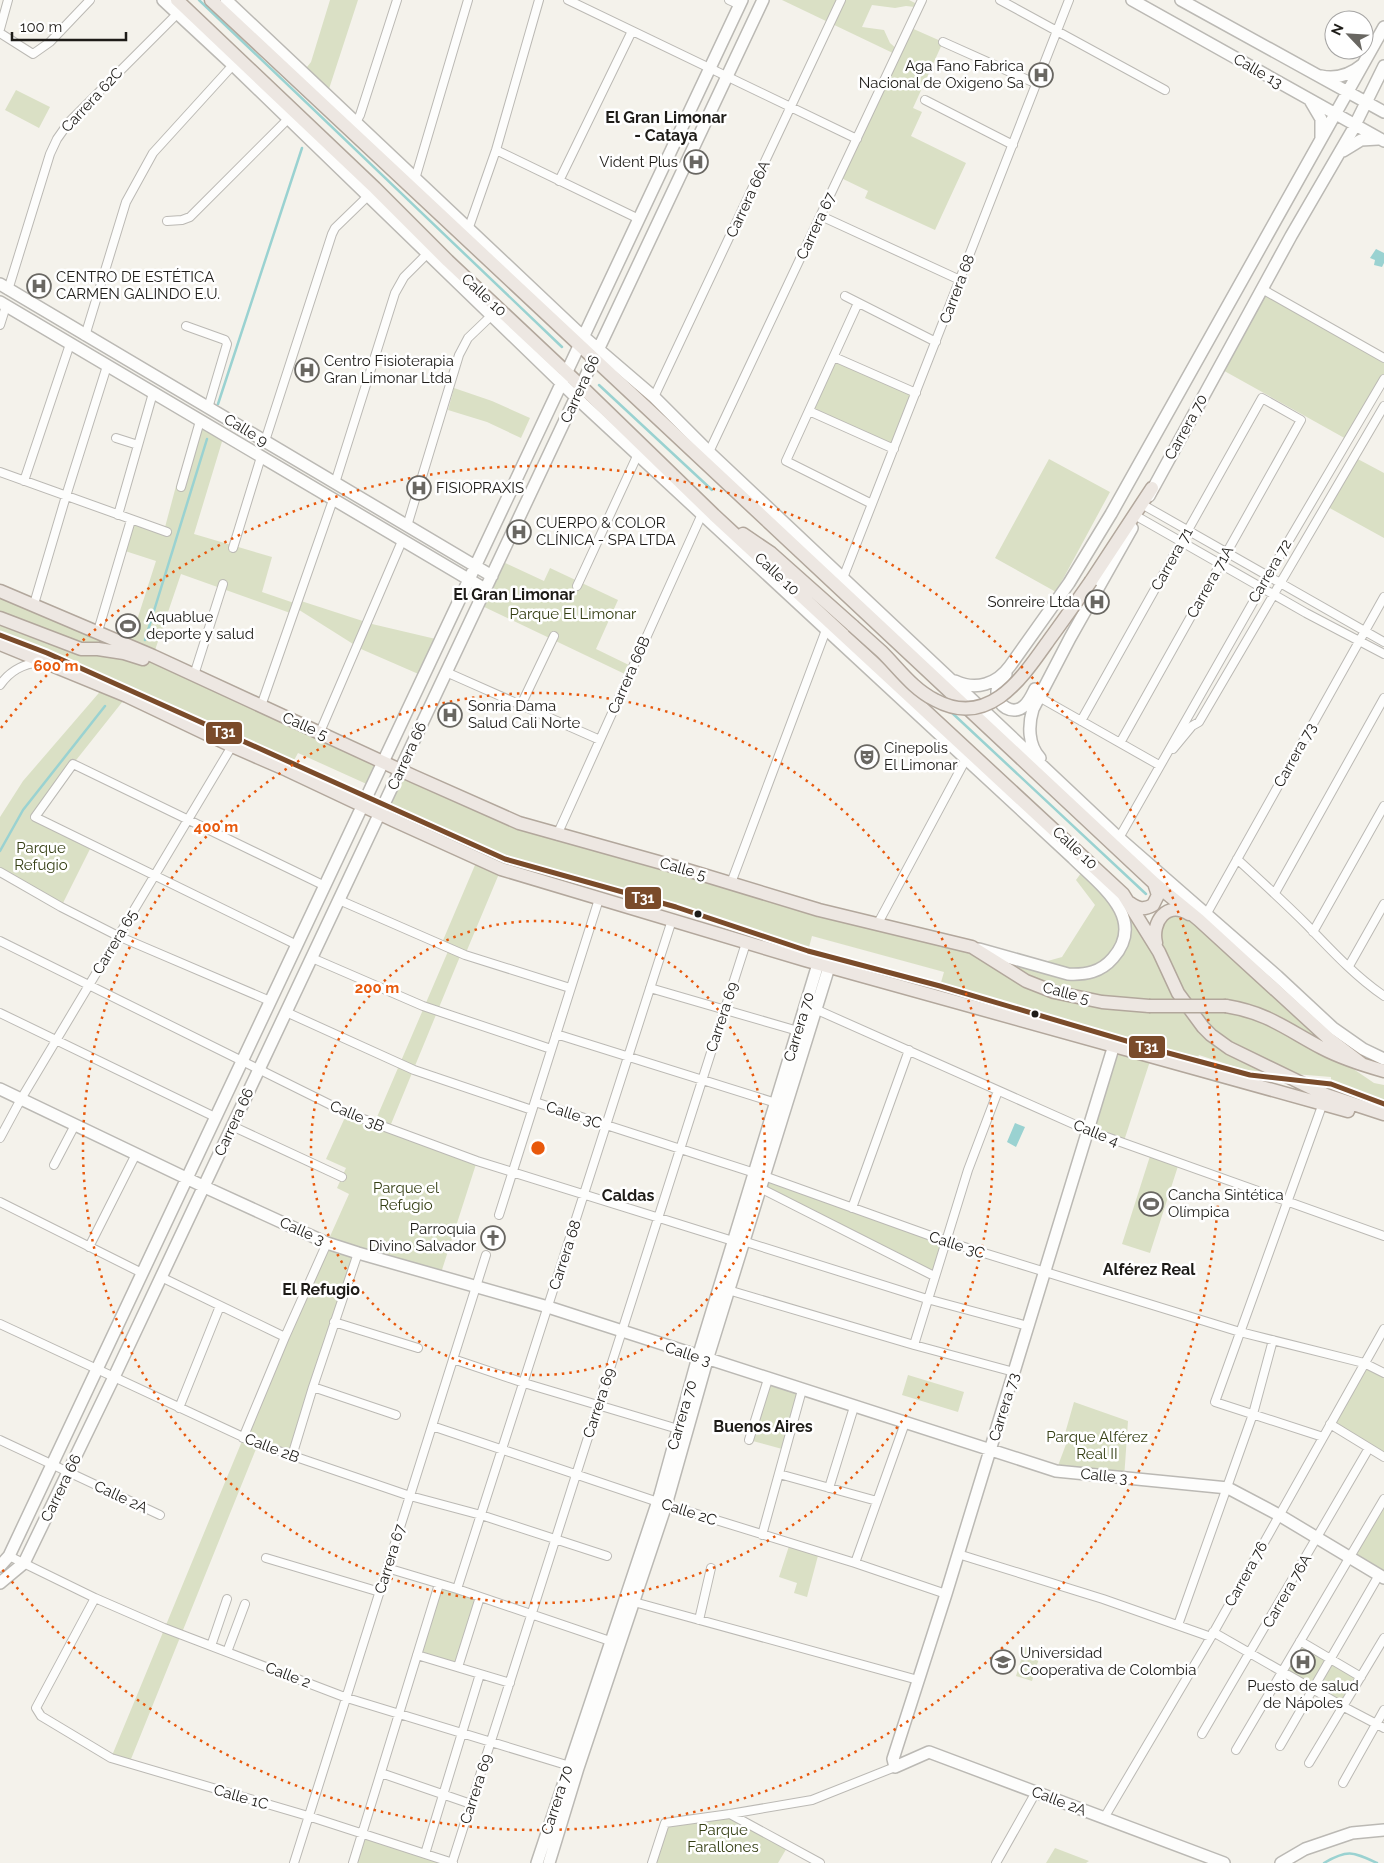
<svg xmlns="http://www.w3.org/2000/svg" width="1384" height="1863" font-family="Raleway,sans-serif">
	<rect width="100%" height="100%" fill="#f4f2eb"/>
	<path fill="#dae0c5" d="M330,0H358L327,95L303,72L311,62Z
		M782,0H909L919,5L915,7L906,6L895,8L872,5L862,27L884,30L890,43L898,50L909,27L943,42L913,108L922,112L911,136L966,163L935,230L865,198L868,191L839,177L897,55Z
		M16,90L50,107L39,128L5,110Z
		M1262,289L1384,358V379L1348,440L1219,368Z
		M834,357L916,393L894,449L809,411Z
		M454,388L492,401L530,418L521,438L487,422L448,410Z
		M200,421L224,435L194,534L272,557L262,592L297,604L298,600L372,624L440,640L423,676L361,649L296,608L293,614L181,574L153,656L382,762L371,786L298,753L292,764L47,653L0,635V591L129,645L156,561L122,550L131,520L164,531L176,486L181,487Z
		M1354,457L1384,473V538L1326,506Z
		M1049,459L1110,492L1056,592L995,558Z
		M499,560L544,581L550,568L618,600L596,649L633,667L629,676L478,604Z
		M104,687L127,696L73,764L35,817L92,845L61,907L0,872V817L23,781Z
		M400,770L519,823L687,870L1044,962L1062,957L1095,905L1076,880L1084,869L1130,903L1157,950L1155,926L1179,910L1328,1038L1327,1051L1374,1083L1384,1085V1104L1331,1084V1077L1245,1070L1199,1055L1197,1060L940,986L944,972L812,936L808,951L676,907L505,859L384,805Z
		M478,858L501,869L465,955L461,954L389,1129L477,1161L440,1276L358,1253L292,1456L258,1444L129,1764L111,1758L285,1337L349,1194L337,1188L346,1168L326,1159L347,1113L374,1124L449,949L441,945Z
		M1113,1052L1152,1055L1123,1144L1087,1130Z
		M1151,1153L1179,1163L1150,1253L1122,1244Z
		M764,1176L945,1241L934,1276L766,1191Z
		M1364,1363L1384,1373V1457L1330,1424Z
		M908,1375L964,1392L958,1412L902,1395Z
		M768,1379L802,1390L786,1450L749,1440Z
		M1074,1402L1128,1421L1124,1479L1056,1471L1068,1439L1064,1437Z
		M1384,1499V1578L1349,1557Z
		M790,1543L819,1552L807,1597L794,1593L797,1583L779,1577Z
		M439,1584L480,1597L458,1667L417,1655Z
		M1300,1641L1361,1677L1344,1707L1282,1671Z
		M1025,1647L1041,1652L1032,1681L1016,1676Z
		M730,1814L788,1846L778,1863H652L665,1823Z
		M362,1833L452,1863H353Z
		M1055,1848L1089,1861L1086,1863H1046Z"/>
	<path fill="#9ad2d1" d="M1376,249L1384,253V263L1382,267L1374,265L1375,260L1370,258Z
		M1015,1123L1025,1127L1016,1147L1007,1142Z"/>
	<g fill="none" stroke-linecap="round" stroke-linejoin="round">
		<path stroke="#9ad2d1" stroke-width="2.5" d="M199,0L562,347
			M599,385L712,490
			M218,404L302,148
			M145,640L207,439
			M950,711L1146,894
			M0,851L23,810L105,706
			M1324,1863C1348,1849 1353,1852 1377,1863"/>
		<g stroke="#bbb9b4" stroke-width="10">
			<path id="street" d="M568,0L857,139
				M729,0L740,5
				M1000,0L1165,90
				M0,29L8,0
				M0,33L33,54L50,42L90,0
				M943,42L1037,84
				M925,100L1013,145
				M356,122L360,115L397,0
				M496,150L639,219
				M415,179L468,0
				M559,181L632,31
				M821,216L960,280
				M167,221L182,220L190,217L288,119
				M469,227L496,150L539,0
				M1262,289L1384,358
				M8,290L50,154L57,139L69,122L177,14
				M845,296L936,342
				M858,303L786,461L872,504
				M0,325L6,306
				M186,326L225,340L227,344L208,408
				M85,336L126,202L153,153L233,65
				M834,357L916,393
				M654,397L841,0
				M809,411L894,449
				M116,438L138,445
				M265,441L332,234L335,228L368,196
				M709,452L922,0
				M0,472L167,532
				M24,481L70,344
				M335,483L395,293L404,277L427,254
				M181,487L200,421
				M1145,506L1384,642
				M118,515L153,393
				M1138,517L1306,613L1384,654
				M407,526L459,355L468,338L491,316
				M233,548L261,457
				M843,578L1069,0
				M577,586L638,454
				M34,604L66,496L107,366
				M98,631L131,520
				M446,672L600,740
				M194,675L223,584
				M0,685C10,671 22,664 40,662
				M1039,697L1159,765
				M521,705L554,636
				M261,706L333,500
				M1081,721L1262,398L1301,420L1120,743
				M320,732L402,541
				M1173,749L1192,726L1199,722L1384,406
				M557,835L702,514
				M1119,838L1268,576L1384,379
				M1237,859C1261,881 1284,902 1307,925C1331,950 1355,976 1384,996
				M0,872L61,907L118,936L270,1001
				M731,883L826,630
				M1275,893L1384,698
				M339,900L465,955L570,988
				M1207,913L1384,597
				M877,925L966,759
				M1313,932L1384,806
				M0,941L347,1113L477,1161L733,1241
				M297,945L35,817L73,764L325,886
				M312,958L423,1006L551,1049
				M1349,966L1384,904
				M650,988L798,1031
				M815,1009L1087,1130L1384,1236
				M286,1012L414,1070L532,1110
				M0,1013L215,1117
				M556,1034L776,1103
				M535,1102L764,1176L945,1241L1240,1332L1364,1363L1384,1373
				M1323,1103L1215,1402L1323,1437
				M232,1126L342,1177
				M0,1138L21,1099L232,746
				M54,1165L75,1125
				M760,1188L934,1276
				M0,1202L142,1273
				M852,1208L909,1050
				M499,1215L599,899
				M743,1241L927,1299L1028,1326
				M89,1247L136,1154
				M161,1277L285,1337
				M728,1290L914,1345L1014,1372
				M334,1322L418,1348
				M0,1324L258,1444L410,1496L481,1515L607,1556
				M914,1345L968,1170L998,1091
				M453,1359L524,1383L678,1429
				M313,1387L396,1415
				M179,1408L220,1306
				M1330,1424L1384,1457
				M432,1426L658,1502L855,1563L946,1594
				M243,1438L285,1337L327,1243
				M0,1440L160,1515
				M749,1440L768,1379
				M292,1456L313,1387L358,1253
				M779,1474L877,1501
				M829,1488L854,1407
				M762,1535L802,1390
				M958,1554L1103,1599L1211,1637
				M9,1556L95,1598L164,1628L347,1698L573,1767
				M266,1558L380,1592
				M855,1563L905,1423
				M387,1568L457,1589L610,1641
				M457,1589L672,920
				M95,1598L36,1708L41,1716L111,1758L308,1816L453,1863
				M634,1602L918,1680
				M699,1620L711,1568
				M1178,1625L1253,1414L1273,1340
				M1213,1632L1344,1707L1384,1728
				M1300,1641L1361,1677
				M211,1646L227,1599
				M227,1652L245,1604
				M417,1655L510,1683
				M458,1667L480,1597
				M1202,1734L1369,1448
				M1280,1746L1379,1575
				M1236,1750L1384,1499
				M1309,1763L1384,1638
				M381,1773L471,1804
				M1343,1783L1384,1710
				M730,1814L820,1863
				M1104,1818L1211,1637L1384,1329
				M425,1854L480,1674
				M294,1863L486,1255
				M353,1863L439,1584
				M452,1863L746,943
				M652,1863L665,1823L730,1814L812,1800L895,1767
				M996,1863L1036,1792"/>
		</g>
		<g stroke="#bbb9b4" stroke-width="14">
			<path id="secondary" d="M163,0L233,65L583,404L1073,858C1099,884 1148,918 1113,958C1101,972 1086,975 1068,974L979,949
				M226,0L577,331L654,397L709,452L1119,838L1277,976L1333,1028L1363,1049L1384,1059
				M1132,0L1384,141
				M1181,0L1384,112
				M1321,76C1336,79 1350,75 1362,65
				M1311,102L1321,119V138
				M1343,151L1361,140L1378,139
				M0,284L492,576
				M0,302L485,589
				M1149,496L1291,236L1352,131L1384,66
				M1006,674C1003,679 998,685 997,691C996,706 1013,716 1024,706C1029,702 1032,695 1035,689
				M955,681C976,691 997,684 1010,666L1069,583L1111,514L1384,27
				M1040,758C1028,745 1028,725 1033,709L1070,638L1132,528
				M1114,1045L946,1594L893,1759L895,1767L929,1752L1224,1863
				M0,1089L209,1189L327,1243L358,1253L548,1307L1056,1471L1228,1488L1279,1515L1384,1578
				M0,1566L9,1556L742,0
				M0,1583L24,1563L114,1377L763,0
				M537,1863L660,1495L698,1357L818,964
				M549,1863L578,1768L666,1505L707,1360L829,967
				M1281,1863L1305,1849L1352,1833L1384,1830"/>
		</g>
		<g stroke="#b2a79c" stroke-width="15">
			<path id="primary" d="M177,0L375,188L448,261L581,386L714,515L1123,894L1159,952L1178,993L1203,1027L1211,1035L1229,1048L1326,1095L1384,1114
				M211,0L1154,883L1199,920L1328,1038L1362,1064
				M743,534L771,553L853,626
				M1091,581L1152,488
				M0,591L153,656L413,776L519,823L687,870L819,910L972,947L1026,981L1054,992L1102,1002L1149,1006
				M0,618L81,649H98L124,653L143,659
				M0,644L127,696L232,746L287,770L393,820L501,869L805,960L1348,1111
				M1130,903C1138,909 1144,910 1153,905L1158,895L1154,883
				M1156,943C1151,922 1167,900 1189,914
				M1226,1006C1268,1013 1286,1029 1322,1048C1341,1058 1363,1065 1384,1071"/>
		</g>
		<use href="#street" stroke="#fdfdfc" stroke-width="8"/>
		<use href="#secondary" stroke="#fdfdfc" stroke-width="11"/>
		<use href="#primary" stroke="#ede7e2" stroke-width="12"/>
		<g stroke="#b2a79c" stroke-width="15" stroke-linecap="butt">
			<path id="primary-bridge" d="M853,626C863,635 872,643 882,652C899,669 913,689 935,700C989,729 1022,678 1049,640C1063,621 1077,601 1091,581
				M1149,1006H1226"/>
		</g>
		<use href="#primary-bridge" stroke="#ede7e2" stroke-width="12"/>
		<g stroke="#fff" stroke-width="9">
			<path id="bus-1" d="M0,635L47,653L505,859L676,907L808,951L940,986L1157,1050L1250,1075L1331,1084L1384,1104"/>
		</g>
		<use href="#bus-1" stroke="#7a4b2a" stroke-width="5"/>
	</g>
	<g fill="none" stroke="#e8590c" stroke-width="2.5" stroke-dasharray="2.5 5">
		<circle cx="538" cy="1148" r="227"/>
		<circle cx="538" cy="1148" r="455"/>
		<path d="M1 728A682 682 0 1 1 1 1568"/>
	</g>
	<defs>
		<g id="hospital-ring" transform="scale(1.25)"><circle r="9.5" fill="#fff" stroke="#696762" stroke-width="1.5"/><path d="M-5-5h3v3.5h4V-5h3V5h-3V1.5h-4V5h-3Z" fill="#696762"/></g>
		<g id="stadium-ring" transform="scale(1.25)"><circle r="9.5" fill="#fff" stroke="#696762" stroke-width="1.5"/><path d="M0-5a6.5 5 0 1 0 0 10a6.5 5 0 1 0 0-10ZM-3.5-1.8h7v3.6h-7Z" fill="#696762"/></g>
		<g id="theatre-ring" transform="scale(1.25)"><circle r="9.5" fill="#fff" stroke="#696762" stroke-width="1.5"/><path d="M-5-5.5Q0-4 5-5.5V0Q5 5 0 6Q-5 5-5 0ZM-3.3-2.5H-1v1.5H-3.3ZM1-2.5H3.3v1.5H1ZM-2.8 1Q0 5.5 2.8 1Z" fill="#696762"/></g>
		<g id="church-ring" transform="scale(1.25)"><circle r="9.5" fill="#fff" stroke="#696762" stroke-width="1.5"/><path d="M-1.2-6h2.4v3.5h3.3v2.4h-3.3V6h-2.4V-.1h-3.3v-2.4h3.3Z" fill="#696762"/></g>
		<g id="university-ring" transform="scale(1.25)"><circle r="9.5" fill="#fff" stroke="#696762" stroke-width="1.5"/><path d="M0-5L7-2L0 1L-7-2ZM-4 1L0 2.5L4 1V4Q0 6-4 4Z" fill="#696762"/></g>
	</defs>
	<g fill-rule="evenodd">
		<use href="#hospital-ring" x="1041" y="75"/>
		<use href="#hospital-ring" x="696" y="162"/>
		<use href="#hospital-ring" x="39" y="286"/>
		<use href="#hospital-ring" x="307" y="370"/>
		<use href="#hospital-ring" x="419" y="488"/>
		<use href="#hospital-ring" x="519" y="532"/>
		<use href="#hospital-ring" x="1097" y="602"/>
		<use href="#stadium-ring" x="128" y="626"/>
		<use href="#hospital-ring" x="450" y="715"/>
		<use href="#theatre-ring" x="867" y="757"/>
		<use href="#stadium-ring" x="1151" y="1204"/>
		<use href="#church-ring" x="493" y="1238"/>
		<use href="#university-ring" x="1003" y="1662"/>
		<use href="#hospital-ring" x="1303" y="1662"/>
	</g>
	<g fill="#1e1c18" stroke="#fff" stroke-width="2">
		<circle cx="698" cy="914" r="4.5"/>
		<circle cx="1035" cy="1014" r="4.5"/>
	</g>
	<g text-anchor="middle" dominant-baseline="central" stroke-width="5" stroke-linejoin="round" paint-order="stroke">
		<g font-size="15" fill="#1e1c18" stroke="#fff" text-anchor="start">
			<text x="1024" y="66" text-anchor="end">Aga Fano Fabrica<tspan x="1024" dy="17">Nacional de Oxigeno Sa</tspan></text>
			<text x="678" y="162" text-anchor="end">Vident Plus</text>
			<text x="56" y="277">CENTRO DE ESTÉTICA<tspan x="56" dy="17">CARMEN GALINDO E.U.</tspan></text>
			<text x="324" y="361">Centro Fisioterapia<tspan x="324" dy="17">Gran Limonar Ltda</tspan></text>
			<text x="436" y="488">FISIOPRAXIS</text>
			<text x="536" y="523">CUERPO &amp; COLOR<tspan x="536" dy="17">CLÍNICA - SPA LTDA</tspan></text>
			<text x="1080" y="602" text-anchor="end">Sonreire Ltda</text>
			<text x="146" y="617">Aquablue<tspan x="146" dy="17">deporte y salud</tspan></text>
			<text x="468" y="706">Sonria Dama<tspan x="468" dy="17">Salud Cali Norte</tspan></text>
			<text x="884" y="748">Cinepolis<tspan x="884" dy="17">El Limonar</tspan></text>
			<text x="1168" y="1195">Cancha Sintética<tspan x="1168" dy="17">Olímpica</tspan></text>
			<text x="476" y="1229" text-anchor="end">Parroquia<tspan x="476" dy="17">Divino Salvador</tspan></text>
			<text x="1020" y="1653">Universidad<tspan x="1020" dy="17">Cooperativa de Colombia</tspan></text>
			<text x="1303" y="1686" text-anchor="middle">Puesto de salud<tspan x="1303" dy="17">de Nápoles</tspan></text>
		</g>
		<g font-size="15" fill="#1e1c18" stroke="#fff">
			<text transform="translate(1258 71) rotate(30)">Calle 13</text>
			<text transform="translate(92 100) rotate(-47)">Carrera 62C</text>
			<text transform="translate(748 199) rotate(-65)">Carrera 66A</text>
			<text transform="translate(816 226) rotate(-65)">Carrera 67</text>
			<text transform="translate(957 289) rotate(-69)">Carrera 68</text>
			<text transform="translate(484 295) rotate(43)">Calle 10</text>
			<text transform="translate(580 389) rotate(-65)">Carrera 66</text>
			<text transform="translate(1186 427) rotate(-61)">Carrera 70</text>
			<text transform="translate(246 430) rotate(31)">Calle 9</text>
			<text transform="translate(1172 559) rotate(-61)">Carrera 71</text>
			<text transform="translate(1270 571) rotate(-60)">Carrera 72</text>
			<text transform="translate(777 574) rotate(43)">Calle 10</text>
			<text transform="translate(1210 582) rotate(-61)">Carrera 71A</text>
			<text transform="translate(629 675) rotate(-66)">Carrera 66B</text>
			<text transform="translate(305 726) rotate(24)">Calle 5</text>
			<text transform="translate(1295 755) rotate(-61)">Carrera 73</text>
			<text transform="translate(407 756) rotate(-65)">Carrera 66</text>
			<text transform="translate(1075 848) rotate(43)">Calle 10</text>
			<text transform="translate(683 869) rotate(16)">Calle 5</text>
			<text transform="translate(115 942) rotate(-59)">Carrera 65</text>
			<text transform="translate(1066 993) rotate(15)">Calle 5</text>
			<text transform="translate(722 1017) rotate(-72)">Carrera 69</text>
			<text transform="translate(799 1027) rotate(-73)">Carrera 70</text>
			<text transform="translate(574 1115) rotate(18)">Calle 3C</text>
			<text transform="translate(357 1116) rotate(23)">Calle 3B</text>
			<text transform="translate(234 1122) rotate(-65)">Carrera 66</text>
			<text transform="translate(1096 1133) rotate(22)">Calle 4</text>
			<text transform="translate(302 1231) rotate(24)">Calle 3</text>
			<text transform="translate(957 1245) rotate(18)">Calle 3C</text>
			<text transform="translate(565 1255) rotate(-72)">Carrera 68</text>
			<text transform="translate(688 1354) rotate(18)">Calle 3</text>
			<text transform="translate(599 1403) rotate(-72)">Carrera 69</text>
			<text transform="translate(1004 1407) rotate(-73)">Carrera 73</text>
			<text transform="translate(682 1415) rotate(-74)">Carrera 70</text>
			<text transform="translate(272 1448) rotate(21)">Calle 2B</text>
			<text transform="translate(1104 1476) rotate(6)">Calle 3</text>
			<text transform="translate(61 1488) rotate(-64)">Carrera 66</text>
			<text transform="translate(121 1497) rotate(25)">Calle 2A</text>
			<text transform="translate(689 1512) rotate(18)">Calle 2C</text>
			<text transform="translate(390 1559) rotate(-73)">Carrera 67</text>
			<text transform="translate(1246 1574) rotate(-61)">Carrera 76</text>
			<text transform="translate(1287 1591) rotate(-60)">Carrera 76A</text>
			<text transform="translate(288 1675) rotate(21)">Calle 2</text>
			<text transform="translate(476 1789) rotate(-72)">Carrera 69</text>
			<text transform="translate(241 1797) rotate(16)">Calle 1C</text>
			<text transform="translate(557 1800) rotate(-72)">Carrera 70</text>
			<text transform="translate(1059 1801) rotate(21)">Calle 2A</text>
		</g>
		<g font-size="15" fill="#364015" stroke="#fff">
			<text x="573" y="614">Parque El Limonar</text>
			<text x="41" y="848">Parque<tspan x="41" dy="17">Refugio</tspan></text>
			<text x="406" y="1188">Parque el<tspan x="406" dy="17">Refugio</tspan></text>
			<text x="1097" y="1437">Parque Alférez<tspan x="1097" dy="17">Real II</tspan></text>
			<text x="723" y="1830">Parque<tspan x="723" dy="17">Farallones</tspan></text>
		</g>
		<g font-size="16" font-weight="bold" fill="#1e1c18" stroke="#fff">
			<text x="666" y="117">El Gran Limonar<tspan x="666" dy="18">- Cataya</tspan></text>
			<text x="514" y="594">El Gran Limonar</text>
			<text x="628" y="1195">Caldas</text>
			<text x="1149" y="1269">Alférez Real</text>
			<text x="321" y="1289">El Refugio</text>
			<text x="763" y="1426">Buenos Aires</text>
		</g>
	</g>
	<circle cx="538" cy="1148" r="8" fill="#e8590c" stroke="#fff" stroke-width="2.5"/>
	<g font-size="15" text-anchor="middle" font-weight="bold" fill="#e8590c" stroke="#fff" stroke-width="5" stroke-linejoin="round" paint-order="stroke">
		<text x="56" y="671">600 m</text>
		<text x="216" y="832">400 m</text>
		<text x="377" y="993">200 m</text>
	</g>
	<g stroke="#fff" stroke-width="2">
		<rect x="205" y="721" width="38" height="24" rx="5" fill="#7a4b2a"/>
		<rect x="624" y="886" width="38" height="24" rx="5" fill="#7a4b2a"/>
		<rect x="1128" y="1035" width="38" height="24" rx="5" fill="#7a4b2a"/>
	</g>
	<g font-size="14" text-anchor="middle" font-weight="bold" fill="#fff">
		<text x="224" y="737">T31</text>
		<text x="643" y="903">T31</text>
		<text x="1147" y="1052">T31</text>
	</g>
	<g transform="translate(1349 35) rotate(295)"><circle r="24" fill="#ffffff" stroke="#a5a4a3"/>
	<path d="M0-4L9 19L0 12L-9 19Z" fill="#696762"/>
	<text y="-8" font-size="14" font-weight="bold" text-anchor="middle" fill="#1e1c18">N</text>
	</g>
	<path d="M12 32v8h114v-8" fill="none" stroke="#1e1c18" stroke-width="2.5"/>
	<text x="20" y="32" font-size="15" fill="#1e1c18" stroke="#ffffff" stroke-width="4" paint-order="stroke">100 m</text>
</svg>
